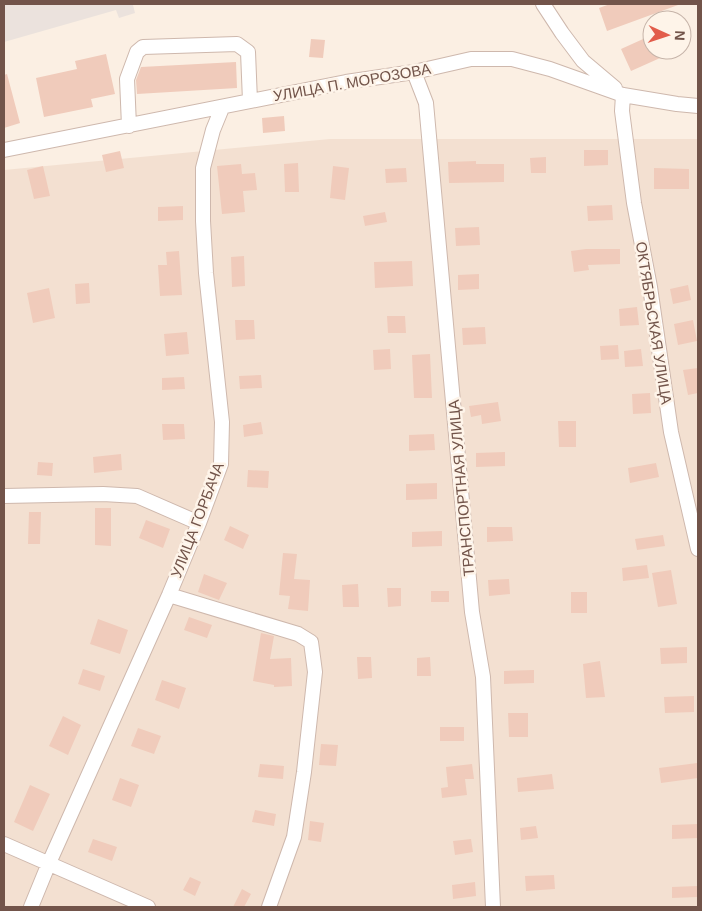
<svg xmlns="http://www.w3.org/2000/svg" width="702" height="911" font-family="Arial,sans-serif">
	<rect width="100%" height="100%" fill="#fbefe3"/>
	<path fill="#f3e0d1" d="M330,139H698V907H4V170Z"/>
	<path fill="#ebe2dd" d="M4,4H137L133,5L135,13L119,18L116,10L4,42Z"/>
	<path fill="#f0cbbb" d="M610,4H678V5L607,31L599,8Z
		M652,35V50H678L631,71L621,49Z
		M311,39L325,40L323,58L309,57Z
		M106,54L115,94L91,99L93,107L44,117L36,78L77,69L75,61Z
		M236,62L237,88L137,94L136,80L141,67Z
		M7,74L20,123L4,128V75Z
		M284,116L285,131L263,133L262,118Z
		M584,150H608V165L584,166Z
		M120,151L124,168L106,172L102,155Z
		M546,157V173H531L530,158Z
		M476,161V164H504V182L449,183L448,162Z
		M298,163L299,192H285L284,164Z
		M241,164L242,174L255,173L257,190L243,191L245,212L222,214L217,166Z
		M43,166L50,196L34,199L27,170Z
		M333,166L349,168L345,200L330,198Z
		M406,168L407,182L386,183L385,169Z
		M654,168L689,169V189H654Z
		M612,205L613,220L588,221L587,206Z
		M183,206V220L158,221V207Z
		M385,212L387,222L365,226L363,216Z
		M479,227L480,245L456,246L455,228Z
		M586,249H620V264L588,265L589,270L574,272L571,251Z
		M179,251L182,295L160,296L158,265H167L166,252Z
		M244,256L245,286L232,287L231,257Z
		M412,261L413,286L375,288L374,262Z
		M479,274V289L458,290V275Z
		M89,283L90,303L76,304L75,284Z
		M688,285L691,300L673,304L670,289Z
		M49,288L55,318L33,323L27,293Z
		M637,307L639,325L620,326L619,309Z
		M387,316H405L406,333H388Z
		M235,320H254L255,339L236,340Z
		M693,320L697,341L678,345L674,324Z
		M485,327L486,344L463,345L462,328Z
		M187,332L189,354L166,356L164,334Z
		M618,345L619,359L601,360L600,346Z
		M390,349L391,369L374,370L373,350Z
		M641,349L643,366L625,367L624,351Z
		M430,354L432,398H414L412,355Z
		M698,368V393L688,395L683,370Z
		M261,375L262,388L240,389L239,376Z
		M184,377L185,389L162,390V378Z
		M650,393L651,413L633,414L632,394Z
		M498,402L501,421L482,424L481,415L471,417L469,406Z
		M558,421H576V447H559Z
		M261,422L263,434L244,437L243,425Z
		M162,424H184L185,439L163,440Z
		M434,434L435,450L409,451V435Z
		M505,452V466L476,467V453Z
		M121,454L122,470L94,473L93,457Z
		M38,462L53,463L52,476L37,475Z
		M656,463L659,477L630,483L628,468Z
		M248,470L269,471L268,488L247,487Z
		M437,483V499L406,500V484Z
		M95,508H111V546L95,545Z
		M29,512H41L40,544H28Z
		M146,520L170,529L163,548L139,538Z
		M230,526L249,535L243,549L224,540Z
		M487,527H512L513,541L487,542Z
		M442,531V546L412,547V532Z
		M663,535L665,546L637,550L635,539Z
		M283,553L297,554L294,579L310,580L308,611L288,609L290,596L279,595Z
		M647,565L649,578L623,581L622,568Z
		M671,570L677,604L658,607L652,573Z
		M204,574L227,583L219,600L198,592Z
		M509,579L510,594L489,596L488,580Z
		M358,584L359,607H343L342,585Z
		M387,588H401V606L388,607Z
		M431,591H449V602H431Z
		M571,592H587V613H571Z
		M189,617L212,625L207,638L184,630Z
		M98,619L128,630L120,654L90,644Z
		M261,633L274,636L270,659L291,658L292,686L274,687V685L253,681Z
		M687,647V663L661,664L660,648Z
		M357,657H371L372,678L358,679Z
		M430,657L431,676H417V658Z
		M600,661L605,697L586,698L583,664Z
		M83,669L105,676L100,691L78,684Z
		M534,670V683L504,684V671Z
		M162,680L186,688L179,709L155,700Z
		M694,696V712L665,713L664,697Z
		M508,713H528V737H509Z
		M63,716L81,725L68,755L49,746Z
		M440,727H464V741H440Z
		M138,728L161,736L154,754L131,746Z
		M321,744L338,745L336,766L319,765Z
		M697,763L698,778L661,783L659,768Z
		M260,764L284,766L283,779L258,777Z
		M472,764L474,779H465L467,795L442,798L441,788L448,787L446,767Z
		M552,774L554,789L518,792L517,778Z
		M120,778L139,785L131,807L112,800Z
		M30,785L50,794L33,831L14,822Z
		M255,810L276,814L274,826L252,822Z
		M310,821L324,823L321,842L308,840Z
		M698,824V838L672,839V825Z
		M536,826L538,838L521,840L520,828Z
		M93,839L117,847L112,861L88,852Z
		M471,839L473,852L455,855L453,841Z
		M554,875L555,889L526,891L525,876Z
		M190,877L201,882L195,896L183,890Z
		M475,882L476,896L453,899L452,885Z
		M697,886V897L672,898V887Z
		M242,889L251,894L244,907H233Z"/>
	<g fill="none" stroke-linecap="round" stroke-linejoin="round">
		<g stroke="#ceb8ad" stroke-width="16">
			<path id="street" d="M543,4L562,33L583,61L615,88
				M414,72L426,103L472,612L483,677L493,907
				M623,95L622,111L634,203L650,287L671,432L698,549
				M129,126L127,79L137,52L143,47L237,44L248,52L250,101
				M4,150L346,82L414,72L471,59H512L550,69L623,95L677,104L698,106
				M4,496L103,494L137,496L199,523
				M169,595L298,634L311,642L315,672L304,772L294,837L269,907
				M4,844L148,907
				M31,907L49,863L169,595L199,523L221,464L222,422L206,273L203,221V168L213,130L222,108"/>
		</g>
		<use href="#street" stroke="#fff" stroke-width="14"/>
	</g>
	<g text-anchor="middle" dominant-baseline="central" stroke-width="5" stroke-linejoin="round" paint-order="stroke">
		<g font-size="15" fill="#72544a" stroke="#fef4e9">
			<text transform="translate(352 82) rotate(-10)">УЛИЦА П. МОРОЗОВА</text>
			<text transform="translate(654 323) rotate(81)">ОКТЯБРЬСКАЯ УЛИЦА</text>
			<text transform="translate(461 488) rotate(-95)">ТРАНСПОРТНАЯ УЛИЦА</text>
			<text transform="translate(197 520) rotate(-69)">УЛИЦА ГОРБАЧА</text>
		</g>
	</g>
	<rect width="702" height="911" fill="none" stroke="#72544a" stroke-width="10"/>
	<g transform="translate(667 35) rotate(93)"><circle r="24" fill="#fef4e9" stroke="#c6b4a9"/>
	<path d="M0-4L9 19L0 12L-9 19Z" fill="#e25d4b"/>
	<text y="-8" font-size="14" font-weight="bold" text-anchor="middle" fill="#72544a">N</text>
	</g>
</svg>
